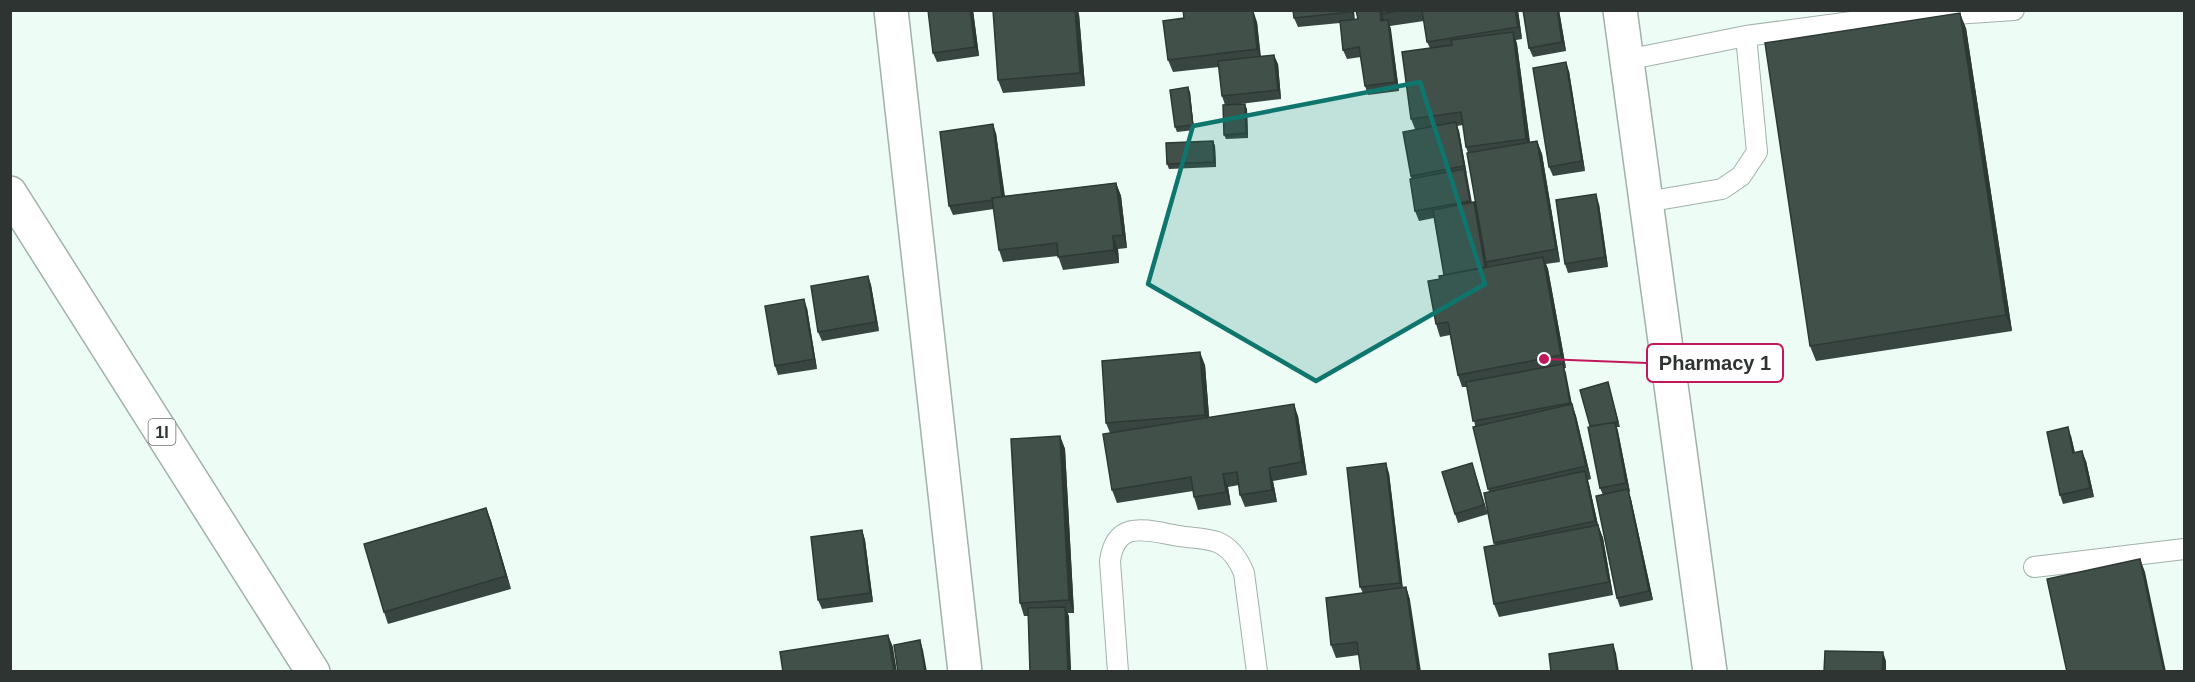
<svg xmlns="http://www.w3.org/2000/svg" width="2195" height="682" font-family="Helvetica,sans-serif">
	<rect width="100%" height="100%" fill="#edfdf6"/>
	<g fill="none" stroke-linecap="round" stroke-linejoin="round">
		<g stroke="#a1b1aa" stroke-width="22">
			<path id="service" d="M1626,60L1746,36L1866,20L2014,10
				M1646,202L1722,189L1741,176L1757,152L1746,36
				M2034,567L2184,549
				M1118,672L1110,561C1116,518 1148,531 1179,536C1191,538 1206,538 1217,542C1230,547 1239,561 1244,573L1257,672"/>
		</g>
		<g stroke="#a1b1aa" stroke-width="36">
			<path id="minor" d="M891,10L965,672
				M1620,10L1710,672"/>
		</g>
		<g stroke="#a1b1aa" stroke-width="36">
			<path id="trunk" d="M10,193L313,672"/>
		</g>
		<use href="#service" stroke="#fff" stroke-width="20"/>
		<use href="#minor" stroke="#fff" stroke-width="33"/>
		<use href="#trunk" stroke="#fff" stroke-width="33"/>
	</g>
	<path fill="#394540" fill-rule="evenodd" d="M973,10L979,56L937,62L933,53Z
		M1293,10H1354V19H1358L1356,10H1518L1522,39L1516,40L1517,44L1530,142L1537,141L1542,154L1560,262L1546,264L1548,269L1566,368H1564L1572,405L1576,416L1591,479L1588,480L1598,525L1603,538L1613,595L1499,617L1494,604L1495,545L1484,493L1489,492L1467,387H1462L1458,375L1450,335L1440,337L1436,324L1440,279L1444,275L1434,218L1419,221L1415,211L1411,176L1415,129L1411,119L1430,48L1427,42L1424,21L1390,26L1399,91L1368,95L1365,86L1361,57L1347,59L1343,50L1340,23L1298,27L1294,18ZM1463,125L1466,147L1468,153L1477,209L1472,203L1459,131L1457,126Z
		M1523,10H1559L1566,51L1533,57L1529,48Z
		M1079,14L1085,86L1003,93L998,80Z
		M1257,22L1261,57L1278,64L1281,99L1232,105L1247,109L1248,138L1226,139L1224,135L1225,105L1222,96L1219,67L1173,72L1168,60Z
		M1966,28L2012,331L1816,361L1810,346Z
		M1569,71L1585,171L1553,176L1549,167Z
		M1190,92L1194,130L1177,132L1175,127Z
		M996,133L1005,196L1116,183L1121,196L1127,248L1118,249L1119,263L1063,270L1058,256L1003,262L999,250L994,209L953,215L949,206Z
		M1213,141L1215,146L1216,167L1169,169L1167,164Z
		M1599,204L1608,267L1568,273L1565,264Z
		M868,276L871,285L879,331L822,341L818,332Z
		M807,308L817,369L778,375L775,366Z
		M1205,365L1209,417L1298,416L1307,475L1273,481L1277,502L1245,507L1240,495L1239,485L1228,487L1231,505L1198,510L1194,497L1193,491L1117,503L1112,490L1110,433L1106,423Z
		M1608,382L1620,427H1617L1630,492H1628L1631,499L1653,600L1620,607L1617,598L1603,495L1600,488L1590,426Z
		M1060,436L1065,449L1074,613H1068L1071,672H1030L1028,616H1024L1020,603Z
		M2071,436L2075,453L2086,461L2094,497L2063,504L2060,495Z
		M1472,463L1488,514L1458,523L1455,514Z
		M1389,473L1403,588L1406,587L1410,600L1359,655L1336,658L1331,645L1363,593L1360,587Z
		M486,508L491,521L511,589L388,624L384,612Z
		M862,530L865,540L873,602L822,609L818,600Z"/>
	<path fill="#2e3834" d="M970,10H973L979,56L975,47Z
		M1075,10H1078L1079,14L1085,86L1080,73Z
		M1253,10L1257,22L1261,62L1257,49Z
		M1351,10H1354L1355,21Z
		M1380,10H1382L1385,30L1381,21Z
		M1515,10H1518L1522,39L1518,27Z
		M1557,10H1559L1566,51L1562,42Z
		M1960,13L1966,28L2012,331L2006,315Z
		M1388,20L1391,29L1399,91L1395,82Z
		M1513,32L1517,44L1531,152L1526,139Z
		M1274,55L1278,64L1281,99L1278,90Z
		M1566,62L1569,71L1585,171L1582,161Z
		M1188,87L1190,92L1194,130L1193,125Z
		M1245,104L1247,109L1248,138L1246,133Z
		M1456,122L1459,131L1467,175L1464,166Z
		M993,124L996,133L1006,208L1003,198Z
		M1213,141L1215,146L1216,167L1214,162Z
		M1537,141L1542,154L1560,262L1556,249Z
		M1464,169L1467,178L1473,211L1470,201Z
		M1116,183L1121,196L1127,248L1123,235Z
		M1596,194L1599,204L1608,267L1605,257Z
		M1474,202L1478,211L1489,276L1485,267Z
		M1113,236L1118,249L1119,263L1114,250Z
		M1543,257L1548,269L1566,368L1561,355Z
		M868,276L871,285L879,331L876,322Z
		M804,299L807,308L817,369L814,359Z
		M1200,352L1205,365L1210,427L1205,415Z
		M1563,364L1566,373L1572,405L1576,416L1591,479L1586,466L1570,403Z
		M1294,404L1298,416L1307,475L1302,462Z
		M1615,422L1618,431L1630,492L1626,483Z
		M2068,427L2071,436L2077,462L2073,453Z
		M1060,436L1065,449L1074,613L1069,600Z
		M2082,451L2086,461L2094,497L2090,488Z
		M1386,463L1389,473L1403,592L1400,583Z
		M1269,468L1273,481L1277,502L1272,490Z
		M1585,471L1589,484L1600,534L1595,521Z
		M1223,474L1228,487L1231,505L1226,492Z
		M1628,489L1631,499L1653,600L1649,591Z
		M486,508L491,521L511,589L506,576Z
		M1598,525L1603,538L1613,595L1609,582Z
		M862,530L865,540L873,602L870,593Z
		M2140,559L2145,572L2166,672H2164Z
		M1406,587L1410,600L1421,672H1418Z
		M1065,607L1069,616L1071,672H1068Z
		M888,635L893,647L897,672H894Z
		M920,640L923,650L927,672H925Z
		M1613,644L1616,653L1619,672H1617Z
		M1883,652L1886,661V672H1882Z"/>
	<path fill="#42504a" stroke="#2e3834" stroke-width="1.5" d="M928,10H970L975,47L933,53Z
		M993,10H1075L1080,73L998,80Z
		M1183,10H1253L1257,49L1168,60L1163,21L1184,18Z
		M1293,10H1351V12L1294,18Z
		M1356,10H1380L1381,21L1388,20L1395,82L1365,86L1359,47L1343,50L1340,21L1358,19Z
		M1382,10H1403L1382,14Z
		M1422,10H1515L1518,27L1427,42Z
		M1523,10H1557L1562,42L1529,48Z
		M1960,13L2006,315L1810,346L1765,43Z
		M1513,32L1526,139L1466,147L1461,112L1411,119L1402,52L1452,45L1451,40Z
		M1274,55L1278,90L1222,96L1218,61Z
		M1566,62L1582,161L1549,167L1533,68Z
		M1188,87L1193,125L1175,127L1170,90Z
		M1245,104L1246,133L1224,135L1223,105Z
		M1456,122L1464,166L1411,176L1403,132Z
		M993,124L1002,197L992,198L993,200L949,206L940,132Z
		M1213,141L1214,162L1167,164L1166,143Z
		M1537,141L1556,249L1486,262L1467,153Z
		M1464,169L1470,201L1415,211L1410,179Z
		M1116,183L1123,235L1113,236L1114,250L1058,257L1057,243L999,250L992,198Z
		M1596,194L1605,257L1565,264L1556,200Z
		M1474,202L1485,267L1444,275L1433,210Z
		M1543,257L1561,355L1458,375L1448,322L1436,324L1428,281L1440,279L1439,276Z
		M868,276L876,322L818,332L811,286Z
		M804,299L814,359L775,366L765,306Z
		M1200,352L1205,415L1106,423L1102,361Z
		M1563,364L1570,403L1473,421L1466,382Z
		M1608,382L1618,422L1590,426L1580,390Z
		M1294,404L1302,462L1269,468L1272,490L1240,495L1237,472L1223,474L1226,492L1194,497L1191,477L1112,490L1103,434Z
		M1572,404L1586,466L1488,489L1473,427Z
		M1615,422L1626,483L1600,488L1588,427Z
		M2068,427L2073,453L2082,451L2090,488L2060,495L2047,432Z
		M1060,436L1069,600L1020,603L1011,439Z
		M1386,463L1400,583L1360,587L1347,468Z
		M1472,463L1484,505L1455,514L1442,472Z
		M1585,471L1595,521L1494,543L1484,493Z
		M1628,489L1649,591L1617,598L1596,496Z
		M486,508L506,576L384,612L364,544Z
		M1598,525L1609,582L1494,604L1484,547Z
		M862,530L870,593L818,600L811,537Z
		M2140,559L2164,672H2067L2047,579Z
		M1406,587L1418,672H1361L1357,642L1331,645L1326,598Z
		M1065,607L1068,672H1030L1028,608Z
		M888,635L894,672H783L780,652Z
		M920,640L925,672H898L894,645Z
		M1613,644L1617,672H1551L1549,654Z
		M1825,651L1883,652L1882,672H1824Z"/>
	<path fill="#0f766e" fill-opacity="0.2" stroke="#0f766e" stroke-width="4.5" stroke-linejoin="round" d="M1420,82L1485,284L1316,381L1148,284L1193,126Z"/>
	<g text-anchor="middle" dominant-baseline="central" stroke-width="6" stroke-linejoin="round" paint-order="stroke">
		<rect fill="#fff" stroke="#6c716f" stroke-width="1.5" x="148.5" y="419" width="27" height="26" rx="4.5"/>
		<g font-size="16" font-weight="bold" fill="#2d3431">
			<text x="162" y="432">1I</text>
		</g>
	</g>
	<path fill="none" stroke="#c2185b" stroke-width="2" d="M1544 359L1647 363"/>
	<circle fill="#c2185b" stroke="#fff" stroke-width="2" cx="1544" cy="359" r="6"/>
	<rect fill="#fff" stroke="#c2185b" stroke-width="2" x="1647" y="344" width="136" height="38" rx="6"/>
	<g font-size="20" text-anchor="middle" font-weight="bold" fill="#2d3431">
		<text x="1715" y="370">Pharmacy 1</text>
	</g>
	<rect width="2195" height="682" fill="none" stroke="#2d3431" stroke-width="24"/>
</svg>
